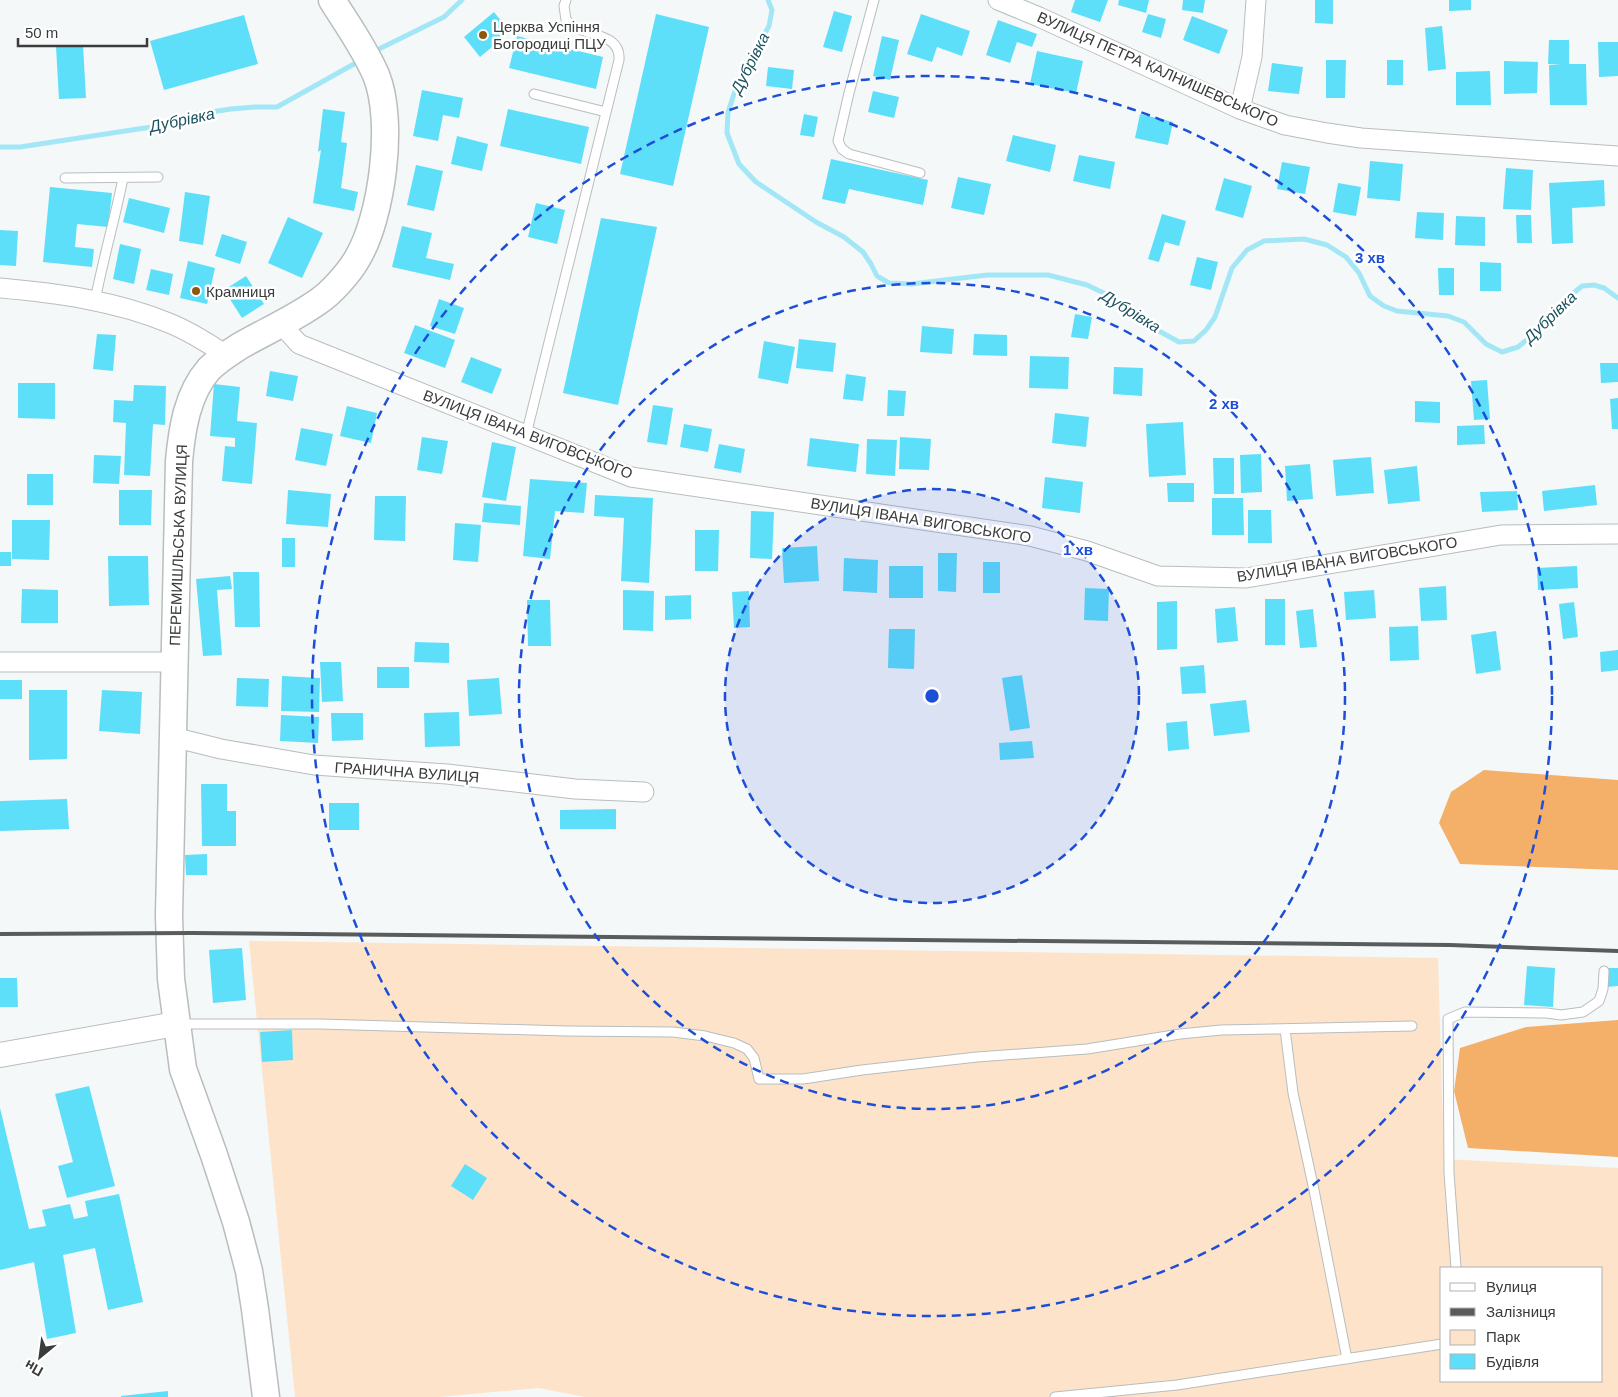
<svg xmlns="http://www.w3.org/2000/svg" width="1618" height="1397" font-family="Arial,sans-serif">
	<rect width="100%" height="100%" fill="#f4f8f9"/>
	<path fill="#fde3ca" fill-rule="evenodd" d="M249,941L1438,958L1444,1159L1618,1168V1397H585L539,1388L439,1397H295ZM1442,1268H1602V1381H1442Z"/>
	<path fill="#f4af68" d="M1484,770L1618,780V870L1460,864L1439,823L1451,792Z
		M1618,1020V1157L1468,1148L1454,1091L1460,1048L1526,1027Z"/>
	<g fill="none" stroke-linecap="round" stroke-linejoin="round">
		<path stroke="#a3e7f7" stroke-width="5" d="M768,0L772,10L769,26L738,82L728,112L727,133L739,164L756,182L816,222L844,237L863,252L871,264L877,276L889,283L911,284L987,275H1048L1087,285L1112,297L1138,314L1159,331L1179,342L1194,341L1206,330L1215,317L1232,268L1247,250L1264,241L1304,239L1327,245L1346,257L1359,273L1370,296L1384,306L1397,311L1448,316L1464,322L1486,344L1502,352L1518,347L1534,334L1565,300L1582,286L1594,285L1604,288L1618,298
			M379,49L444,17L462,0
			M0,147H20L158,126L198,114L231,109L255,107H277L354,64"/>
	</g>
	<path fill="#5ddffa" d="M1075,0H1108L1100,22L1071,12Z
		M1119,0H1149L1146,13L1118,5Z
		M1183,0H1205L1203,13L1182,10Z
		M1315,0H1333V24L1315,23Z
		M1449,0H1471V10L1449,11Z
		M834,11L852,16L842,52L823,47Z
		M494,12L510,32L480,57L464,37Z
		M656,14L709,27L673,186L620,174Z
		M921,14L970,31L962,56L937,47L932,62L907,54Z
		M1148,14L1166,19L1161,38L1142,32Z
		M244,15L258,64L164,90L150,41Z
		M1192,16L1228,30L1219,54L1183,40Z
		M998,20L1037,34L1032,47L1017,42L1010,63L986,55Z
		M1442,26L1446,69L1428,71L1425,28Z
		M517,36L603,57L596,89L509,68Z
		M882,36L899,40L890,80L873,76Z
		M1549,40H1569V64H1586L1587,105H1550L1549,65L1561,64H1548Z
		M1598,42H1618V76L1599,77Z
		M83,45L86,98L59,99L56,47Z
		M1037,51L1083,61L1076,93L1030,84Z
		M1326,60H1346L1345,98H1326Z
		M1387,60H1403V85H1387Z
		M1504,61L1538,62L1537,93L1504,94Z
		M1272,63L1303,67L1299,94L1268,91Z
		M768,67L794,70L792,89L766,86Z
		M1490,71L1491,105H1456V72Z
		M422,90L463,98L459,118L443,115L438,141L413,136Z
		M873,91L899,97L894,118L868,112Z
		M323,109L345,112L341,142L347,143L341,188L358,192L354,211L313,203L321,150L318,152Z
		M508,109L589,127L581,164L500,146Z
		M804,114L818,117L814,137L800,135Z
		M1140,114L1173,122L1168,145L1135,138Z
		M1013,135L1056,145L1050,172L1006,161Z
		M457,136L488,144L482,171L451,164Z
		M1079,155L1115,162L1110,189L1073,181Z
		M831,159L928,180L923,205L849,189L845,204L822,199Z
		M1370,161L1403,164L1400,201L1367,198Z
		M1282,162L1310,167L1305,194L1277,189Z
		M416,165L443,171L434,211L407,205Z
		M1506,168L1533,170L1531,210L1503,209Z
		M958,177L991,184L984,215L951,208Z
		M1224,178L1252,186L1243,218L1215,210Z
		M1604,180L1605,206L1572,208L1573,243L1552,244L1549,183Z
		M1338,183L1361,187L1356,216L1333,212Z
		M50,187L112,193L108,227L77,224L75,247L94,249L92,267L43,262Z
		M185,192L210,196L203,245L179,241Z
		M129,198L170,208L164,233L123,222Z
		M536,203L565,210L557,244L528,237Z
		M1417,212L1444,213L1443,240L1415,238Z
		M1162,214L1186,221L1179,246L1165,242L1159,262L1148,259Z
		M1516,215H1531L1532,243H1517Z
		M1456,216L1485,217V246L1455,245Z
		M288,217L323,233L302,278L268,263Z
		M601,218L657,227L618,405L563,393Z
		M402,226L432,233L426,258L454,264L450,280L392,267Z
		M0,230L18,231L16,266L0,265Z
		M222,234L247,242L240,264L215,256Z
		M120,244L141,249L134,284L113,279Z
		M1197,257L1218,262L1211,290L1190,285Z
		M188,261L215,268L207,304L180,298Z
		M1480,262L1501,263V291H1480Z
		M1438,268H1454V295H1439Z
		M151,269L173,274L169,295L146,290Z
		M246,276L264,304L242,318L224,290Z
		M439,299L464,308L455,334L430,326Z
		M1075,314L1092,317L1088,339L1071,337Z
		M415,325L455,340L445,368L404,353Z
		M922,326L954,329L952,354L920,352Z
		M97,334L116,335L113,371L93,369Z
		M974,334L1007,335V356L973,355Z
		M799,339L836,343L833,372L796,368Z
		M764,341L795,347L788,384L758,378Z
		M1030,356L1069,357L1068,389L1029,388Z
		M471,357L502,369L492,394L461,382Z
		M1600,363H1618V382L1601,383Z
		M1114,367L1143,368L1142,396L1113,394Z
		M270,371L298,376L293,401L266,396Z
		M846,374L866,377L863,401L843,399Z
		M1487,380L1490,419L1474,420L1471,381Z
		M18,383H55V419L18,418Z
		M214,384L240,387L237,421L257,423L252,484L222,481L225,446L235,447V438L210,436Z
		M134,385L166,386L165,425L153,424L150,476L124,475L126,423L113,422L114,400L133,401Z
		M888,390L906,391L904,416H887Z
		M1618,398V429H1612L1610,399Z
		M1415,401L1440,402V423L1415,422Z
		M653,405L673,408L667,445L647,442Z
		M347,406L377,413L371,443L340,436Z
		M1055,413L1089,417L1086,447L1052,443Z
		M1183,422L1186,475L1149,477L1146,424Z
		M684,424L712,429L708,452L680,447Z
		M1484,425L1485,444L1457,445V426Z
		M301,428L333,434L326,466L295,460Z
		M422,437L448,441L442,474L417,470Z
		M900,437L931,439L929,470L899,469Z
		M810,438L859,444L856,472L807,466Z
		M867,439L897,440L895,476L866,474Z
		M492,442L516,447L506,501L482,497Z
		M719,444L745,449L741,473L714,468Z
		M1261,454L1262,492L1241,493L1240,455Z
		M94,455L121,456L119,484L93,483Z
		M1371,457L1374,493L1336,496L1333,460Z
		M1213,458H1234V494H1214Z
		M1310,464L1313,499L1287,501L1285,466Z
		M1417,466L1420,501L1388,504L1384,470Z
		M27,474H53V505H27Z
		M1045,477L1083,482L1080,513L1042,508Z
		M530,479L587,483L584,513L555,511L550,559L523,556Z
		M1167,483H1194V502H1168Z
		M1595,485L1597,505L1544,511L1542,491Z
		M119,490H152L151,525H119Z
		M288,490L331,494L328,527L286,524Z
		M1517,491L1518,510L1482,512L1480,492Z
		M595,495L653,498L649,583L621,581L624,518L594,516Z
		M375,496H406L405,541L374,540Z
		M1212,498H1243L1244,535H1212Z
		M484,503L521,506L520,525L482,522Z
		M1248,510H1271L1272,543H1248Z
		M751,511L774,512L772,559L750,558Z
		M12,520H50L49,560L12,559Z
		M455,523L481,525L478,562L453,560Z
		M695,530H719L718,571H695Z
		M282,538H295V567H282Z
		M817,546L819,581L784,583L782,548Z
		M0,552H11V566H0Z
		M938,553H957L956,592L938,591Z
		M108,556H148L149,605L109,606Z
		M844,558L878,560L877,593L843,591Z
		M983,562H1000V593H983Z
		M889,566H923V598H889Z
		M1577,566L1578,588L1538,590L1537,568Z
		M233,572H259L260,627H235Z
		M230,576L232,589L217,590L222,655L203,656L196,579Z
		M1446,586L1447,620L1421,621L1419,588Z
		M1085,588L1109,589L1108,621L1084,620Z
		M22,589L58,590V623H21Z
		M623,590L654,591L653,631L623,630Z
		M1374,590L1376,618L1346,620L1344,592Z
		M749,591L750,627L734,628L732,592Z
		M691,595V619L665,620V596Z
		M1265,599H1285V645H1265Z
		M527,600H550L551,646H528Z
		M1177,601V649L1157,650V602Z
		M1574,602L1578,637L1563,639L1559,604Z
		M1235,607L1238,641L1217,643L1215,609Z
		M1313,609L1317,647L1300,648L1296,611Z
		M1418,626L1419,660L1390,661L1389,627Z
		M889,629H915L914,669L888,668Z
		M1496,631L1501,670L1476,674L1471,635Z
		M415,642L449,643V663L414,662Z
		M1618,650V670L1601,672L1600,652Z
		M320,662H341L343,701L322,702Z
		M1204,665L1206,693L1182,694L1180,667Z
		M377,667H409V688H377Z
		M1022,675L1030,728L1010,731L1002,678Z
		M282,676L320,678L319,712L281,711Z
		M237,678L269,679L268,707L236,706Z
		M499,678L502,714L469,716L467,680Z
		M0,680H22V699H0Z
		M29,690H67V759L29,760Z
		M102,690L142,692L140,734L99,731Z
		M1246,700L1250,732L1214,736L1210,704Z
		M459,712L460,746L425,747L424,713Z
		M331,713H363V740L332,741Z
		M281,715L319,717L318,743L280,741Z
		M1187,721L1189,749L1168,751L1166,723Z
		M1032,741L1034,758L1000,760L999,743Z
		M201,784H227V811H236V846H202Z
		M67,799L69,829L0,831V801Z
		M329,803H359V830H329Z
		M616,809V829H560V810Z
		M207,854V875H186L185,855Z
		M242,948L246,1000L213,1003L209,950Z
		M1527,966L1555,968L1553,1007L1524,1005Z
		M1606,968H1618V986L1607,987Z
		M0,978H17L18,1007H0Z
		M292,1030L293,1060L262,1062L260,1032Z
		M89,1086L115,1186L67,1198L58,1166L73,1162L55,1094Z
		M0,1108L29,1229L46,1226L42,1210L70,1204L74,1219L88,1216L85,1201L119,1194L143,1302L108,1310L95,1248L63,1255L76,1333L47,1339L34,1262L0,1270Z
		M465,1164L487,1178L473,1200L451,1186Z
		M168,1391V1397H121V1396Z"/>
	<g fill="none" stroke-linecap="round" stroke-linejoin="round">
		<g stroke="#b9bdbe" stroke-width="11">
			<path id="service" d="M874,0L849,93L838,141L842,149L849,154L920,173
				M534,94L606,112
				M65,178L158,177
				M95,301C103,259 115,219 123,178
				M526,435L619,60C621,37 596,36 579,29C574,27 570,23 566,20L564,6L566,0
				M179,1024H320L566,1031L673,1032L705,1036L734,1043L747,1049L754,1058L759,1079H803L862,1070L977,1057L1087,1049L1180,1034L1221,1030L1412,1026
				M1285,1029L1293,1093L1314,1190L1347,1359
				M1456,1268L1449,1173L1448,1019L1465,1012L1547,1013L1561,1015L1583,1012L1599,1001L1603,989L1604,971
				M1055,1397L1177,1385L1442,1344"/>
		</g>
		<g stroke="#b9bdbe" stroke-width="21">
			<path id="minor" d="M998,0L1039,17L1240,109L1285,125L1327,133L1361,138L1618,156
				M1240,109L1252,57L1256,0
				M0,288C57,293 116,301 169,323C189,331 208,343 226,355
				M281,324L299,344L631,477L1030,536L1087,551L1158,576L1246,578L1501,535L1618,534
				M0,662H174
				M173,737L221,749L314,765L447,774L575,789L644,792"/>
		</g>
		<g stroke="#b9bdbe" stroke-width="26">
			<path id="tertiary" d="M0,1055L176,1024"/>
		</g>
		<g stroke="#b9bdbe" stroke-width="29">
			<path id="secondary" d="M266,1397L255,1309L249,1271L236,1222L214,1155L183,1069L171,979L169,916L179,461C182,429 187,394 209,369C218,360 229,353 240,346C266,331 294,319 319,301C331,293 349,273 357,259C382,218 395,121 376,75C365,49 347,24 332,0"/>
		</g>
		<use href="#service" stroke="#fff" stroke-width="9"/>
		<use href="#minor" stroke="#fff" stroke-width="19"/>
		<use href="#tertiary" stroke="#fff" stroke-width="24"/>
		<use href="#secondary" stroke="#fff" stroke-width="26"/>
		<path stroke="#5a5c5c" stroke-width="4" d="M0,934L192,933L1450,945L1618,951"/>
	</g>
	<circle cx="932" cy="696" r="207" fill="#1d4ed8" fill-opacity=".12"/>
	<g fill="none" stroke="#1d4ed8" stroke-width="2.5" stroke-dasharray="9 6">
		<circle cx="932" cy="696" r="207"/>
		<circle cx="932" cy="696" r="413"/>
		<circle cx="932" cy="696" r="620"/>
	</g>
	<g fill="#8f570e" stroke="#fff" stroke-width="2">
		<circle cx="483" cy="35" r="5"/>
		<circle cx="196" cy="291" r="5"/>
	</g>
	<g text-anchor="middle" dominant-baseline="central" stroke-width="5" stroke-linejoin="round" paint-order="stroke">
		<g font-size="15" fill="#3a3b3b" stroke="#fff" text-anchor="start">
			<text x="493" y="26">Церква Успіння<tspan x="493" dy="17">Богородиці ПЦУ</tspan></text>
			<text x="206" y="291">Крамниця</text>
		</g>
		<g font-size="15" fill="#3a3b3b" stroke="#fff">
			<text transform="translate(1158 69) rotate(24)">ВУЛИЦЯ ПЕТРА КАЛНИШЕВСЬКОГО</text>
			<text transform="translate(528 434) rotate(21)">ВУЛИЦЯ ІВАНА ВИГОВСЬКОГО</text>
			<text transform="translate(921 520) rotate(9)">ВУЛИЦЯ ІВАНА ВИГОВСЬКОГО</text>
			<text transform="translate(178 545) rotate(-88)">ПЕРЕМИШЛЬСЬКА ВУЛИЦЯ</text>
			<text transform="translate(1347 559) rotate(-9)">ВУЛИЦЯ ІВАНА ВИГОВСЬКОГО</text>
			<text transform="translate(407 772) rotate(4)">ГРАНИЧНА ВУЛИЦЯ</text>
		</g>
		<g font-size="16" font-style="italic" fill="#1b525e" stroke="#fff">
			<text transform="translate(750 63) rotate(-63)">Дубрівка</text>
			<text transform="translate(182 120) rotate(-12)">Дубрівка</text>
			<text transform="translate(1131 311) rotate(32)">Дубрівка</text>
			<text transform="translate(1550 317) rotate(-44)">Дубрівка</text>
		</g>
	</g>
	<circle cx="932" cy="696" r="8" fill="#1d4ed8" stroke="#fff" stroke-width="2.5"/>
	<g font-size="15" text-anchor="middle" font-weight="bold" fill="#1d4ed8" stroke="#fff" stroke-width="5" stroke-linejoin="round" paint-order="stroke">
		<text x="1370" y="263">3 хв</text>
		<text x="1224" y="409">2 хв</text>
		<text x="1078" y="555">1 хв</text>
	</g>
	<rect x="1440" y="1267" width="162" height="115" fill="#ffffff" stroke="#b0b1b1"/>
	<rect x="1450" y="1283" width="25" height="8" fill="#ffffff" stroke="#b0b1b1"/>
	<text x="1486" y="1292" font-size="15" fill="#3a3b3b">Вулиця</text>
	<rect x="1450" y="1308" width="25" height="8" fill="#5a5c5c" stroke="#b0b1b1"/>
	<text x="1486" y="1317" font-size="15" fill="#3a3b3b">Залізниця</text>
	<rect x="1450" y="1330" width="25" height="15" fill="#fde3ca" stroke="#b0b1b1"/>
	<text x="1486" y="1342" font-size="15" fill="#3a3b3b">Парк</text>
	<rect x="1450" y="1354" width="25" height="15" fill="#5ddffa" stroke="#b0b1b1"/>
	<text x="1486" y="1367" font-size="15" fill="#3a3b3b">Будівля</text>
	<g transform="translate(40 1357) rotate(209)" stroke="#ffffff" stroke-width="4" paint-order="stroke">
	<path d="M0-4L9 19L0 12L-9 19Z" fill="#3a3b3b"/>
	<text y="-8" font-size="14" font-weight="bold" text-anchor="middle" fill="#3a3b3b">Пн</text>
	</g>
	<path d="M18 38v8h129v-8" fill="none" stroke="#3a3b3b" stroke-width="2.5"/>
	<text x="25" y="38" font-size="15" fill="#3a3b3b" stroke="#ffffff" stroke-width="4" paint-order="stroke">50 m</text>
</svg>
